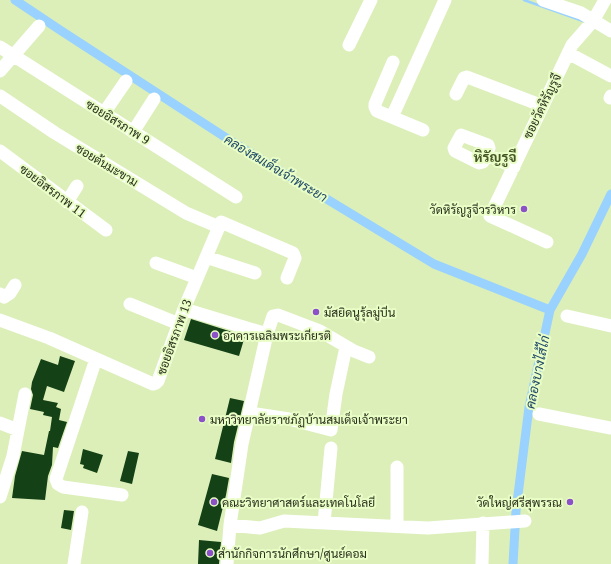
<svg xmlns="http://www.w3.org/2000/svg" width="611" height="564" font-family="'Noto Serif',Sarabun,serif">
	<rect width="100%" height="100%" fill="#dcefb9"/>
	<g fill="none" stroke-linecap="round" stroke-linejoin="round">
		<path stroke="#99d1ff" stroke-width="2.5" d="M524,0L583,21"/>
		<path stroke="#99d1ff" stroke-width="9" d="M15,0L60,30L231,141L434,264L550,310
			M513,564L516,511L529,407L550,310L582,254L611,194"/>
	</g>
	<path fill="#144116" d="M191,319L245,336L239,356L184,340Z
		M60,356L75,361L64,392L47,386L43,400L58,403L56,407L61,409L59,420L67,422L58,448L53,447L52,465L48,476L45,500L12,498L15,476L22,451L44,455L49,431H50L52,417L43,415L44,412L30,409L33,395L31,389L32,382L41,359L58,365Z
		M230,398L244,401L234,442L231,463L215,459Z
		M83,449L103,455L97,473L83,468L84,465L80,464Z
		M128,451L139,453L132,484L120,481Z
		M212,474L229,478L226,495L217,531L198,525Z
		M64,510L74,511L71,530L61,528Z
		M199,540L221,542L219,564H198Z"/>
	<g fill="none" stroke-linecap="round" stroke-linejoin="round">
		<path stroke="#fff" stroke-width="13" d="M543,0L581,13L611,31
			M349,45L371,0
			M0,47L236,197
			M568,53L611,76
			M393,62L375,104V107L377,111L423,130
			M0,71L39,26
			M456,94L464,78L467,77L543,106
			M0,96L55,133L186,213L219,227
			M610,98L611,96
			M104,113L126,81
			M392,117L445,0
			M133,132L154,99
			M461,135L488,145L489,148L483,162L479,163L455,151L454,148Z
			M0,151L106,230
			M487,155L514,167
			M67,202L77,186
			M547,242L490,216L572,45L593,21L605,0
			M206,257L255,273
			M156,263L197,278
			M0,294L4,297L10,293L15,285
			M130,304L179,324
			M184,309L267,334
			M567,316L611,326
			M0,320L49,338L153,384L156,383L158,381L184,309L221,222L293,253L295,258L287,278
			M96,359L56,479L58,484L63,487L122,495
			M250,413L289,419L331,430L336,394L346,347
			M539,414L611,428
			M0,423L18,430
			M0,497L13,456L25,394
			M324,523L331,448
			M230,525L260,528L284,521L428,528L525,521
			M397,526V467
			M74,564L82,512
			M227,564L230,525L242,444L267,334L273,316L278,315L320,331L354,351L369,357
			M482,564L483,523"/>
	</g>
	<g fill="#8c51c8" stroke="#e9fdc6" stroke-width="1.5">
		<circle cx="524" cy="209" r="4"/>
		<circle cx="316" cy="312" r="4"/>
		<circle cx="215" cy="335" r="4"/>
		<circle cx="202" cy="419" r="4"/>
		<circle cx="214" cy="502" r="4"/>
		<circle cx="570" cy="502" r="4"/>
		<circle cx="210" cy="553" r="4"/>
	</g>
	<g text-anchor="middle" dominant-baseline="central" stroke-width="4" stroke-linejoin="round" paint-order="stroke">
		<g font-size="12" fill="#29301b" stroke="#e9fdc6">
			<text transform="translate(542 106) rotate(-64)">ซอยวัดหิรัญรูจี</text>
			<text transform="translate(118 122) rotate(32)">ซอยอิสรภาพ 9</text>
			<text transform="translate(107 165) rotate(31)">ซอยต้นมะขาม</text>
			<text transform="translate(53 191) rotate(37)">ซอยอิสรภาพ 11</text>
			<text transform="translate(174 337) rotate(-70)">ซอยอิสรภาพ 13</text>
		</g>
		<g font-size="12" fill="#29301b" stroke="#e9fdc6" text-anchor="start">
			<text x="516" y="209" text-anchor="end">วัดหิรัญรูจีวรวิหาร</text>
			<text x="324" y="312">มัสยิดนูรุ้ลมู่บีน</text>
			<text x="223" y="335">อาคารเฉลิมพระเกียรติ</text>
			<text x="210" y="419">มหาวิทยาลัยราชภัฏบ้านสมเด็จเจ้าพระยา</text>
			<text x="222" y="502">คณะวิทยาศาสตร์และเทคโนโลยี</text>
			<text x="562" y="502" text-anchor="end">วัดใหญ่ศรีสุพรรณ</text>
			<text x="218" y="553">สำนักกิจการนักศึกษา/ศูนย์คอม</text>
		</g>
		<g font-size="13" font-style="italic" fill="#214a69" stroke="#e9fdc6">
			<text transform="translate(276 168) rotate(31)">คลองสมเด็จเจ้าพระยา</text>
			<text transform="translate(537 372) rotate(-78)">คลองบางไส้ไก่</text>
		</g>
		<g font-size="14" font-weight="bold" fill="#465525" stroke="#e9fdc6">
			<text x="495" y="156">หิรัญรูจี</text>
		</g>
	</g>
</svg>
